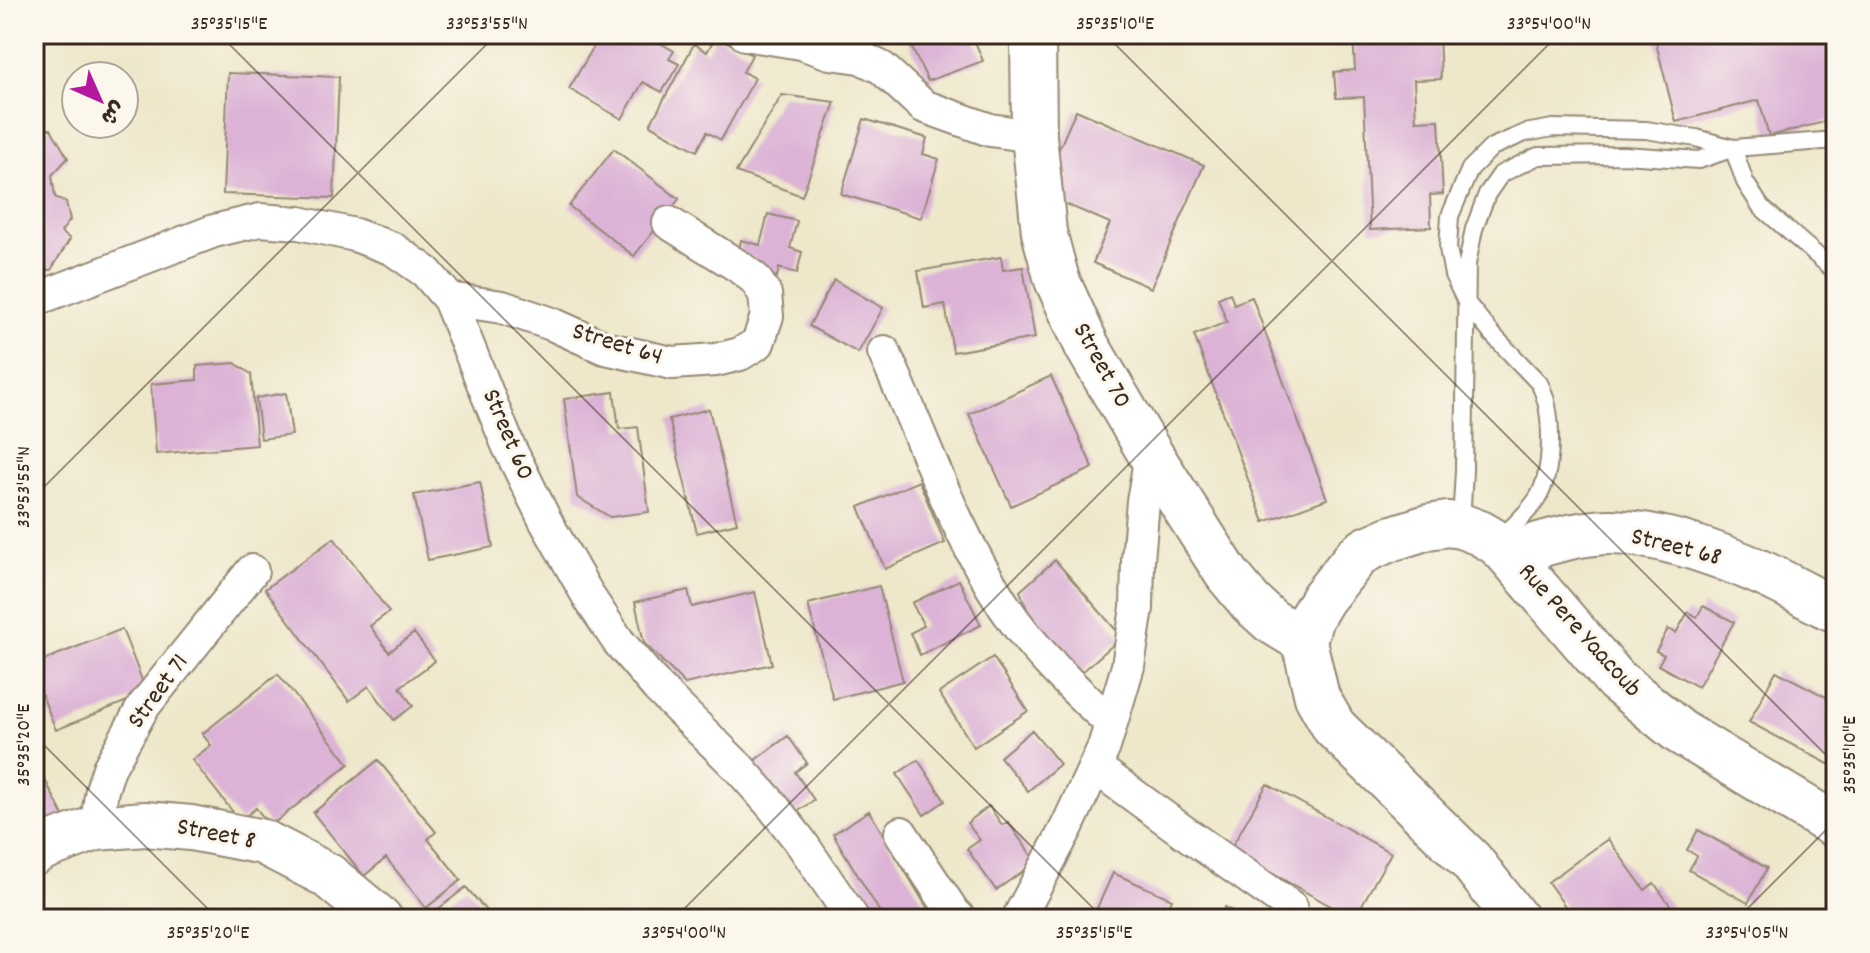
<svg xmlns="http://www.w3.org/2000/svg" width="1870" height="953" font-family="Dekko,'Playpen Sans Arabic',sans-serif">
	<rect width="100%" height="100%" fill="#fbf7ec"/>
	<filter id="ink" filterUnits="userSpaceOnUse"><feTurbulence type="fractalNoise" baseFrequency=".0125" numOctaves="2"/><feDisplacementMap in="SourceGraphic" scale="16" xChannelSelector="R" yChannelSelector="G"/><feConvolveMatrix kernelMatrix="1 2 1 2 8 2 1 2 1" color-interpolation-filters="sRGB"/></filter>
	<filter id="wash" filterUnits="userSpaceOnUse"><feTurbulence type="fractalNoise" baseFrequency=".006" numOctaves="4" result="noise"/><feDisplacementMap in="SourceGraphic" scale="32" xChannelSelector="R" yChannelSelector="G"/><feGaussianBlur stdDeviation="1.8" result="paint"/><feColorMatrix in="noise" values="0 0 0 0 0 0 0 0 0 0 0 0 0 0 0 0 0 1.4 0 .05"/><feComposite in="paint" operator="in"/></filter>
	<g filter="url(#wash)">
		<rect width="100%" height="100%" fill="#eee7ca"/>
		<g id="blocks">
			<path fill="#dcb3d6" d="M601,34H662L657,41L674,51L669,59L679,64L662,92L643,82L622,119L569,89Z
				M905,34H972L983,61L928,81Z
				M1353,34H1439L1441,79L1414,80L1416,121L1439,120L1443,194L1430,195L1431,227L1370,230L1364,97L1336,98L1334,72L1355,70Z
				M1674,34H1836V119L1769,136L1759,100L1676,122L1655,39Z
				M716,36L752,55L743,72L755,78L721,140L707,132L697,151L650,125L694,44L707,52Z
				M228,73L339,77L334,198L223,194Z
				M782,95L835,102L802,196L736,172Z
				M1076,110L1204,165L1151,288L1093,263L1110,223L1040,193Z
				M864,119L927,138L923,154L939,159L921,218L841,194Z
				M34,128L51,129L68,158L52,175L55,197L66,202L70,220L61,232L70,239L51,270H34Z
				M614,149L679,199L634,256L569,206Z
				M768,214L797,221L790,248L802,252L797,273L779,268L777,277L752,271L755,259L738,254L741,240L760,245Z
				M1001,257L1003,270L1023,267L1035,338L953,352L945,304L924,308L918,271Z
				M834,280L883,308L858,353L809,326Z
				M1230,293L1234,304L1252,297L1327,499L1264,522L1194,335L1227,322L1218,298Z
				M235,363L251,374L257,445L156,454L151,384L197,380V366Z
				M1051,376L1093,468L1011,506L969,414Z
				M614,392L619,429L638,427L649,512L610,517L577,497L564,399Z
				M286,393L292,435L261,439L256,398Z
				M709,409L737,523L697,533L669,419Z
				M919,481L945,543L885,569L859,507Z
				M480,482L493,547L428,560L414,495Z
				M334,538L389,612L370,626L389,652L414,633L435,661L400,687L413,706L394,720L369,686L349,701L265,589Z
				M1055,560L1122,637L1075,678L1037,634L1020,591Z
				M959,580L981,625L920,655L910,633L924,626L912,603Z
				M879,586L903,681L833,699L808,604Z
				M688,590L692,607L755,592L772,664L685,684L644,643L635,602Z
				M1703,606L1734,622L1698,687L1658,665L1664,655L1656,651L1668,629L1676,633L1688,612L1697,617Z
				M122,629L147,693L56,730L34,675V664Z
				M993,657L1028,711L974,747L939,693Z
				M1776,671L1836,702V768L1749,722Z
				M278,674L349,764L270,826L256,808L240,821L192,760L211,745L202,734Z
				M1032,730L1060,764L1028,791L1000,757Z
				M788,736L807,763L795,772L814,800L790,817L751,763Z
				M34,758L68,825L34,842Z
				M378,760L436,832L428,839L461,880L426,908L386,858L364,876L313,813Z
				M918,760L945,801L924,815L897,774Z
				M1267,784L1391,853L1354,919L1230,850Z
				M989,806L1002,825L1008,822L1036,862L996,890L967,849L980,840L967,823Z
				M869,811L934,919H884L833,834Z
				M1698,830L1767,868L1748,903L1689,870L1697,856L1687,850Z
				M1608,839L1645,890L1654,883L1680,919H1574L1548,882Z
				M1113,873L1172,899L1163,919H1092Z
				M466,887L493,919H436L432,914Z
				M1225,907L1247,919H1219Z"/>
		</g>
	</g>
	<g filter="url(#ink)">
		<use href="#blocks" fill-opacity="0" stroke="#948874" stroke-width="2"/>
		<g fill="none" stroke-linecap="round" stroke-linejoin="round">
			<g stroke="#948874" stroke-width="20">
				<path id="lane" d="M1733,148L1745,182L1761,207L1836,272
					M1461,524L1464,470L1467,264L1474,229L1487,194L1501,174L1538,156L1624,155L1699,160L1734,148
					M1499,540C1512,527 1527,514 1537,499C1554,472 1554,410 1539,383L1492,334L1466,302L1453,275L1448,248L1450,216L1470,169L1492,147L1525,133L1553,128L1646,130L1696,138L1733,148L1836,140"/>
			</g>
			<g stroke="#948874" stroke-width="36">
				<path id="street" d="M745,34L801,43L830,53L860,57L882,68L923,106L990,130L1034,136
					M449,299L502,307L552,324L605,348L672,363L716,360L740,354L758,343L767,316L765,294L755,279L738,266L669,223
					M34,300L214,231L260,220L299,223L355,235L393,249L426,272L449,299L508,445L545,520L590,599L618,641L658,688L739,768L771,804L800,841L853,919
					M884,352C923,437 952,527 1004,606C1033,650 1072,687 1111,723
					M1095,767L1184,832L1291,907
					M96,828L102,790L109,768L143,707L252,571
					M901,833L953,912L960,919
					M1018,919L1067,827L1104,747L1128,666L1137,608L1138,560L1143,501L1151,455"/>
			</g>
			<g stroke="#948874" stroke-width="48">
				<path id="secondary" d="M1033,34L1034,136L1044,232L1057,280L1087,346L1151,455L1227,574L1251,603L1271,621L1304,641
					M1508,554C1541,545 1576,532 1611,532C1662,533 1718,554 1764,574C1789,585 1811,599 1836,610
					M34,853L42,848L96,828L145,824L191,828L263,842L327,875L380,919
					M1516,919L1471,861L1334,727L1317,697L1304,641L1311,618L1323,598L1356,557L1367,549L1390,539L1428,527L1448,524L1461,526L1480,533L1497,543L1508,554L1616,680L1680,732L1836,826"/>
			</g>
			<use href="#lane" stroke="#fff" stroke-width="16"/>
			<use href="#street" stroke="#fff" stroke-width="32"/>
			<use href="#secondary" stroke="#fff" stroke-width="44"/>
		</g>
	</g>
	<path fill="none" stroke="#3b2a1e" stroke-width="2" stroke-opacity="0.45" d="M219,34L1104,919M1105,34L1836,765M34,497L497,34M34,735L218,919M674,919L1559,34M1737,919L1836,820"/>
	<g text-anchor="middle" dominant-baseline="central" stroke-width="6" stroke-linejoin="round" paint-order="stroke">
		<g font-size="26" fill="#3b2a1e" stroke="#fbf7ec">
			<text transform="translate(617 345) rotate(17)">Street 64</text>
			<text transform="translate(1101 366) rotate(61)">Street 70</text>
			<text transform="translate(507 435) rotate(67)">Street 60</text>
			<text transform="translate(1676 548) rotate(14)">Street 68</text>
			<text transform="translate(1579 631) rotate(48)">Rue Pere Yaacoub</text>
			<text transform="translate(159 692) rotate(-54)">Street 71</text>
			<text transform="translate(216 835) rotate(11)">Street 8</text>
		</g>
	</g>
	<rect width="1870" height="953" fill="none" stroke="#fbf7ec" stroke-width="88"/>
	<g transform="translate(100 100) rotate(135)"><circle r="38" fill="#fbf7ec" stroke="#aea59a" stroke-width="2"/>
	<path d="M0-6L14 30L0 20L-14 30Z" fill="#b5179e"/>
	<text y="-12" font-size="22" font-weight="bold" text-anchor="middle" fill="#3b2a1e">ش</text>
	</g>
	<rect x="44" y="44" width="1782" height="865" fill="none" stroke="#3b2a1e" stroke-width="3"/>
	<g font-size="20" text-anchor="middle" fill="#3b2a1e">
		<text x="229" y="29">35°35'15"E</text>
		<text x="487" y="29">33°53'55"N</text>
		<text x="1115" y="29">35°35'10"E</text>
		<text x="1549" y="29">33°54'00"N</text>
		<text transform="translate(22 487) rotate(-90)" y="7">33°53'55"N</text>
		<text transform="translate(22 745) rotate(-90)" y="7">35°35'20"E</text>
		<text transform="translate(1848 755) rotate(-90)" y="7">35°35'10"E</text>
		<text x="208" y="938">35°35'20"E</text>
		<text x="684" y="938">33°54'00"N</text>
		<text x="1094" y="938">35°35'15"E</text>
		<text x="1747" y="938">33°54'05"N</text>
	</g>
</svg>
